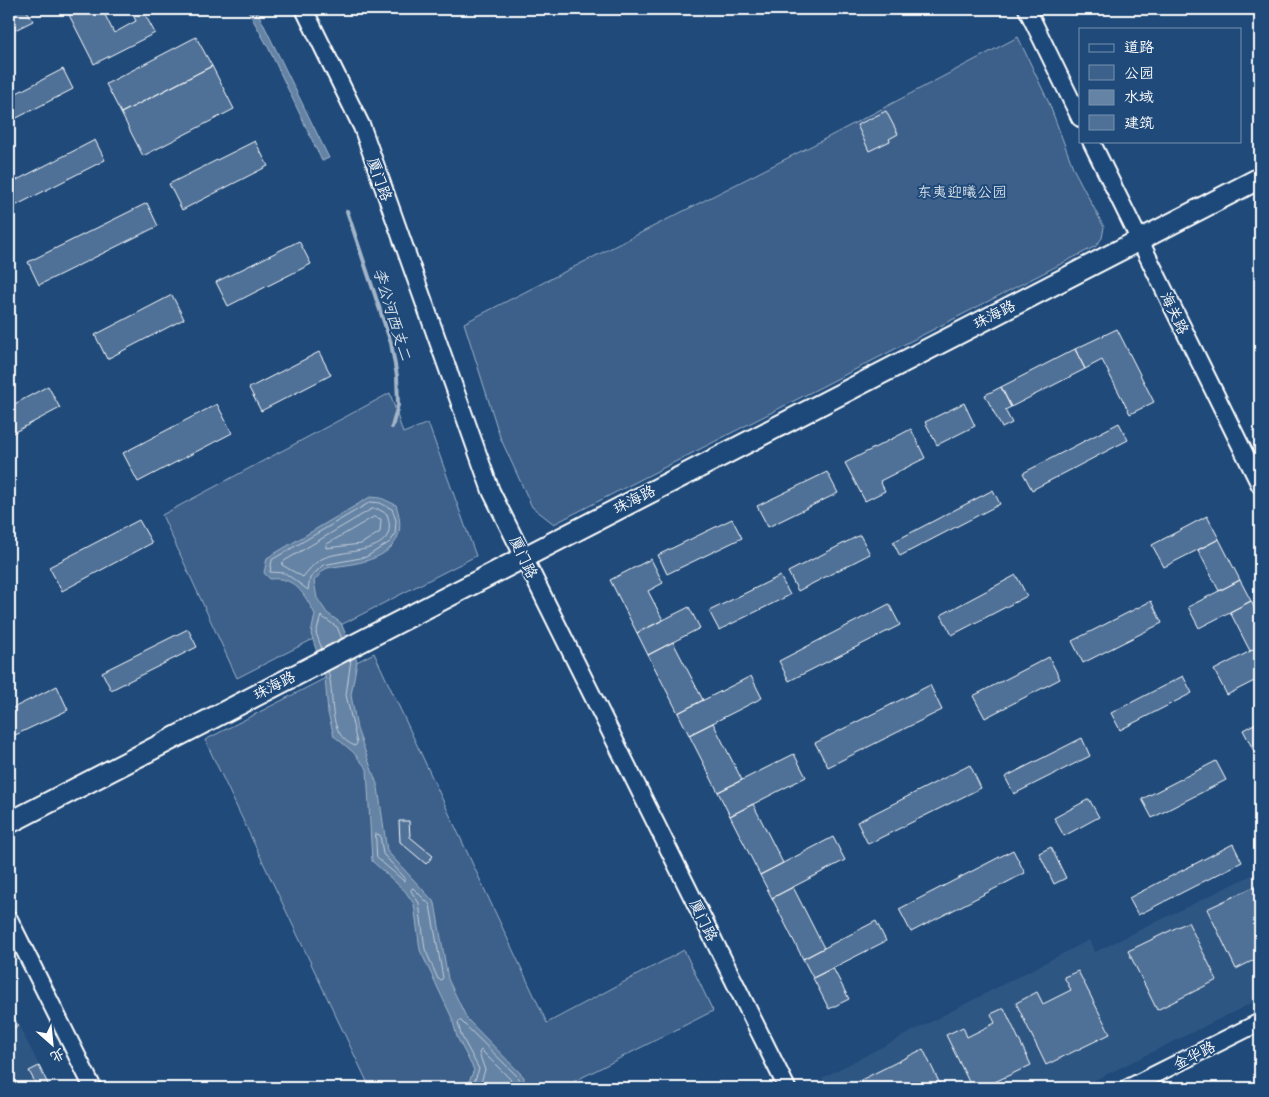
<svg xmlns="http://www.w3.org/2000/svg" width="1269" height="1097" font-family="Delius,'LXGW WenKai TC',sans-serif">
	<rect width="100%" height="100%" fill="#1f4a7a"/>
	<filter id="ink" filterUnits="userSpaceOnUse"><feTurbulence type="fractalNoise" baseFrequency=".02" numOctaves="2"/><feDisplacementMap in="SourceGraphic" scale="10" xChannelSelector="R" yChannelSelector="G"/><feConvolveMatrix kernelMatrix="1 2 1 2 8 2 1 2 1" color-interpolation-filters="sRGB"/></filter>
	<g filter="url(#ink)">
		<path fill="#2e5683" d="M1260,871V999L1079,1088H827L822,1078L1089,940L1095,952Z
			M9,1006L22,1032L51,1088H9Z"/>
		<path fill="#3c618b" stroke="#9eb0c5" d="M1018,37L1049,103L1074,170L1104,227L1102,238L1096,246L554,524L532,507L500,437L464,323L815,144Z
			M390,393L403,433L428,423L476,556L237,678L162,515Z
			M374,653L547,1023L684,950L713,1011L573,1082L576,1088H370L205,740Z"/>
		<path fill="#6583a4" stroke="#a3b5c8" d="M247,9H256L329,158L322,161L268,47Z
			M370,497L381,498L396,505C409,542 387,558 352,564C344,566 332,566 325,569C321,572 318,577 314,581L317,598L327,613L341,623L357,661L351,695L357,729L378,787L387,851L435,903L448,979L467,1019L524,1077V1088H466L474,1070L457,1037L452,1018L420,950L414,904L405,891L372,861L367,769L353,752L334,736L328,713L325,677L311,634L315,614C304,594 295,576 270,579L264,573L267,558Z"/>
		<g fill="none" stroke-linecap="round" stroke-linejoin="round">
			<path stroke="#c1cddb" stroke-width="1" d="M371,502L380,503L392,509L396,520L395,535L390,542L366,557L323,565L310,578L308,590L285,573L270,572L272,560Z
				M372,509H378L387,514C402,558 340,547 320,560C313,564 308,571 303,577L282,565L283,562Z
				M374,517L381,519L380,532L361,544L326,548V545Z
				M322,649L316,633L321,616L337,627L342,639
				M328,671C336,696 325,734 355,746L357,743L346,695L351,659
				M376,834L380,835L383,854L405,878L404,881L377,858Z
				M413,888L430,905L443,978L441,980L438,979L425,949L419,903L411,891Z
				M472,1088L479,1069L461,1035L458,1023L460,1020L519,1078V1088
				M479,1088L485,1070L479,1053L481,1050L512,1081L513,1088"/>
			<path stroke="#a3b5c8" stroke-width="4" d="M347,211L391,343L397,376L398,405L392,427"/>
		</g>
		<path fill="#507197" stroke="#fff" d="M9,9H26L33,21L9,33Z
			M66,9H102L114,33L136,21L130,9H142L155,33L94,64Z
			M196,37L212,66L121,113L106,84Z
			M212,66L234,109L143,156L121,113Z
			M63,69L73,89L9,122V97Z
			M886,111L898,134L889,139L890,141L869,151L857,125Z
			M95,140L105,160L9,209V184Z
			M255,141L268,166L182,210L169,184Z
			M147,203L158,226L39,285L28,262Z
			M299,241L311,264L228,306L216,282Z
			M9,285L15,297L9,300Z
			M172,295L184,319L107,359L95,335Z
			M1117,329L1154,402L1130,414L1102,360L1085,369L1075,349Z
			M1075,349L1085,369L1011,407L1001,387Z
			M319,352L331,375L261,411L249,388Z
			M48,386L60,408L9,435V407Z
			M1001,387L1011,407L1005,410L1012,423L1002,428L985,395Z
			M964,403L975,426L937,445L925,422Z
			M217,404L232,433L138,482L123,453Z
			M1119,423L1128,440L1032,490L1023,473Z
			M911,429L925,458L880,481L885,491L865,501L845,463Z
			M827,472L838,493L768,527L757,506Z
			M993,490L1000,504L900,556L893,542Z
			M1207,516L1219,539L1164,567L1152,545Z
			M732,519L742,538L667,574L658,555Z
			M139,520L152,543L62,591L49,567Z
			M860,535L870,554L798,591L788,572Z
			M1219,539L1240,580L1219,591L1198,550Z
			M651,559L663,583L648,591L663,620L637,633L610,580Z
			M1016,575L1027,596L952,635L941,615Z
			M780,576L790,595L719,630L709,611Z
			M1240,580L1251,601L1199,628L1188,607Z
			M1151,601L1162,623L1083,663L1072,641Z
			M1251,601L1260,619V646L1250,651L1230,612Z
			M889,604L900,625L789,681L779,661Z
			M689,607L700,628L648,655L637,633Z
			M188,629L197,647L111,690L102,672Z
			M673,642L703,700L678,713L648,655Z
			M1260,646V678L1227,695L1214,670Z
			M1049,657L1060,679L985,718L973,696Z
			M751,676L762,698L689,735L678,713Z
			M1183,676L1192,693L1120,730L1111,713Z
			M930,685L942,710L828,767L815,743Z
			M57,686L68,710L9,738V710Z
			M1260,721V750L1255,753L1243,730Z
			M713,723L742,780L718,792L689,735Z
			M1082,738L1090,756L1014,794L1005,777Z
			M794,754L806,777L730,816L718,792Z
			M1216,761L1226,780L1152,818L1142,799Z
			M970,765L981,788L868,844L857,822Z
			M1089,799L1099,817L1064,836L1054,818Z
			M753,804L783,863L760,875L730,816Z
			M399,821H409L410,837L433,856L426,864L400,842Z
			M833,837L845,860L772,898L760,875Z
			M1233,844L1242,862L1138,915L1129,898Z
			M1051,847L1066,878L1054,884L1039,853Z
			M1013,850L1025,873L911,932L899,909Z
			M1260,884V957L1236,969L1207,909Z
			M793,887L824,948L803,959L772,898Z
			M876,921L886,941L813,978L803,959Z
			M1188,922L1217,980L1157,1010L1128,951Z
			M833,968L849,999L829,1009L813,978Z
			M1078,971L1110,1034L1046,1065L1016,1003L1037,992L1043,1004L1071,990L1064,977Z
			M9,1008L18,1026L9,1030Z
			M1004,1008L1031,1065L982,1088H972L946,1035L963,1027L967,1037L995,1023L991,1014Z
			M923,1049L942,1088H865L861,1080Z
			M39,1066L49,1086L44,1088H38L29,1071Z"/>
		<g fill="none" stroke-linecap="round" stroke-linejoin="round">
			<g stroke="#fff" stroke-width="20">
				<path id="minor" d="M304,9L362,127L491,491L787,1088
					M1027,9L1080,118
					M1091,141L1260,485
					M9,919L93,1088
					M1128,1088L1260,1022"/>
			</g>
			<g stroke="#fff" stroke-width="24">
				<path id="major" d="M9,823L1260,178"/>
			</g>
			<use href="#minor" stroke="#1f4a7a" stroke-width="16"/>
			<use href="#major" stroke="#1f4a7a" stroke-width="20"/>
		</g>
	</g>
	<g text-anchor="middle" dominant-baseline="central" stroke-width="4" stroke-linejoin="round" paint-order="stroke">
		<g font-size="15" fill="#fff" stroke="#1f4a7a">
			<text transform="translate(380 179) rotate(70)">厦门路</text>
			<text transform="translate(1175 313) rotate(64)">海关路</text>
			<text transform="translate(994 314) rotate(-27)">珠海路</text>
			<text transform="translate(634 499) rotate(-27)">珠海路</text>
			<text transform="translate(524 557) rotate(64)">厦门路</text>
			<text transform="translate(274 685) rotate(-27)">珠海路</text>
			<text transform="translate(704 920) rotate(64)">厦门路</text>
			<text transform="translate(1194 1055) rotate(-27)">金华路</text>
		</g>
		<g font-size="15" fill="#d8dfe8" stroke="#1f4a7a">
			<text x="962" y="191">东夷迎曦公园</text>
		</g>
		<g font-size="16" font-style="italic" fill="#d8e0e8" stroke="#1f4a7a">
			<text transform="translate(393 314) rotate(73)">李公河西支二</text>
		</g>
	</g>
	<rect width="1269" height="1097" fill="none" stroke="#1f4a7a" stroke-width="30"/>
	<rect x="15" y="15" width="1239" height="1067" fill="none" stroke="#fff" stroke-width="2" filter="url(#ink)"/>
	<rect x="1079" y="28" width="162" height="115" fill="#1f4a7a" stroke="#7992af"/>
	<rect x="1089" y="44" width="25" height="8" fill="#1f4a7a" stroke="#7992af"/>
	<text x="1124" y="52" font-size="15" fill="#ffffff">道路</text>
	<rect x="1089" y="65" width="25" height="15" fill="#3c618b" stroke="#7992af"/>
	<text x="1124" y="78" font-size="15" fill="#ffffff">公园</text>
	<rect x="1089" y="90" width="25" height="15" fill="#6583a4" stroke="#7992af"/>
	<text x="1124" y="102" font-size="15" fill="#ffffff">水域</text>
	<rect x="1089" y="115" width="25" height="15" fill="#507197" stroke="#7992af"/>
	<text x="1124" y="128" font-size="15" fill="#ffffff">建筑</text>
	<g transform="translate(52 1044) rotate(153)" stroke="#1f4a7a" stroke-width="4" paint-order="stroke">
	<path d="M0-4L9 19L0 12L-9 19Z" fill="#ffffff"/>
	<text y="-8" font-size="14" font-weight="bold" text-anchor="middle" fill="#ffffff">北</text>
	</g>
</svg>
